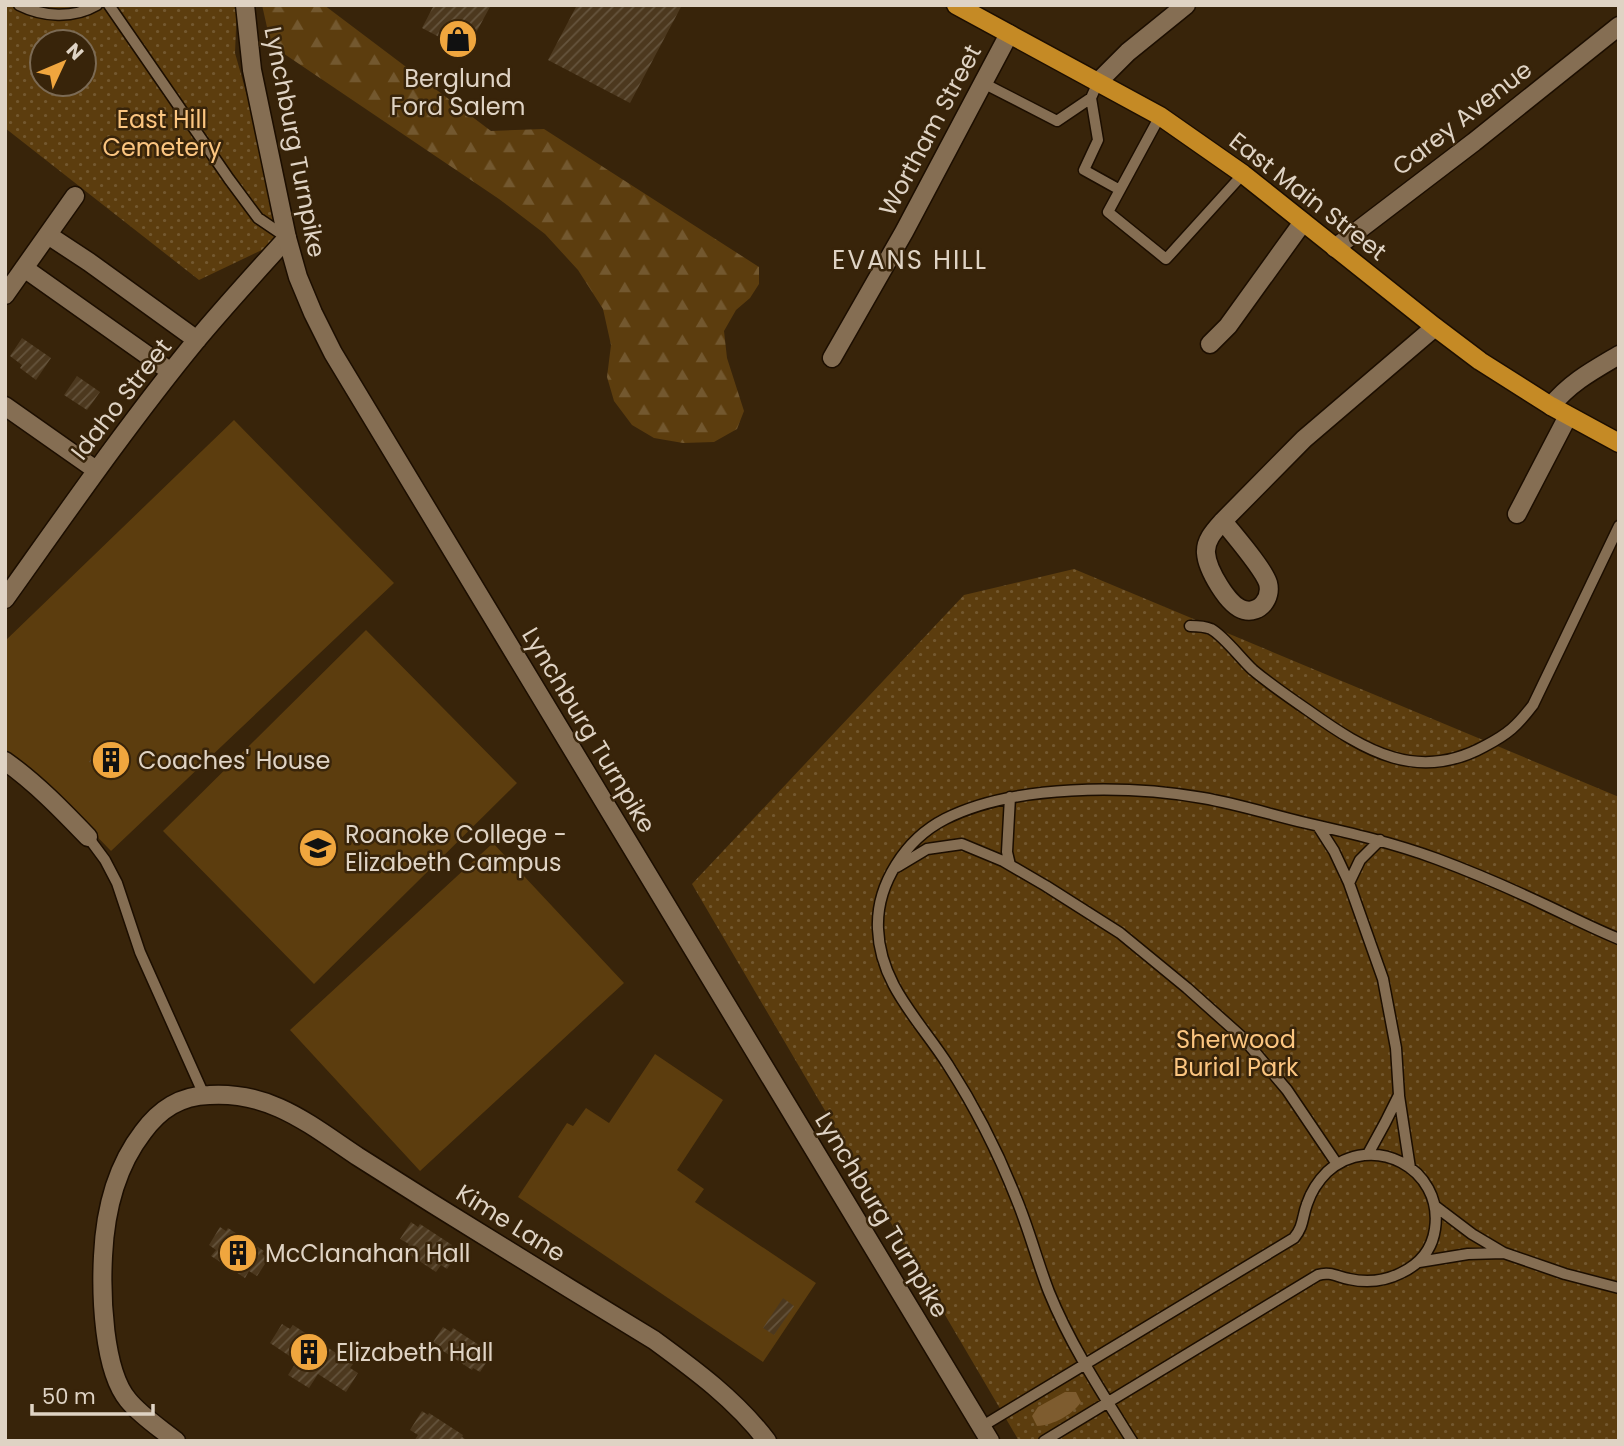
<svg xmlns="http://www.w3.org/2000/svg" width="1624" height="1446" font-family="Poppins,sans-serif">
	<defs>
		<pattern id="forest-firs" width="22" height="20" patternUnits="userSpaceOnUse" patternTransform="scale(1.75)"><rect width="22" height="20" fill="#5c3d0e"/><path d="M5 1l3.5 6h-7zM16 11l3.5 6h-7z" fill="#73582f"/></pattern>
		<pattern id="park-dots" width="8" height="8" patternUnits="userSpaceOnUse" patternTransform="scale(1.75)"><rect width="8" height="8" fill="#5c3d0e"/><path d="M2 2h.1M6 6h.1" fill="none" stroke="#73582f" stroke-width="1.8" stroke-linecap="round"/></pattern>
		<pattern id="building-hatch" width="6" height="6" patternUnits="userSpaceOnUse" patternTransform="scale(1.75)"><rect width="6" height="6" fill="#4c381e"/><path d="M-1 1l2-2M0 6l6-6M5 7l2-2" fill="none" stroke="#65543d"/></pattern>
	</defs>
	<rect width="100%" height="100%" fill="#38240a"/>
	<path fill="url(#forest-firs)" d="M262,5H324L491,131L544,129L759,267V284L750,298L736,310L724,331L727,358L744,411L737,429L714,442L683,443L654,438L632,425L614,401L607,377L611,345L603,309L578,270L545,234L499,199L271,45Z"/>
	<path fill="url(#park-dots)" fill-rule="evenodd" d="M5,5H237L235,53L287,238L199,280L5,128ZM42,42H84V84H42Z
		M1074,569L1619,797V1441H1019L692,884L964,595Z"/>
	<path fill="#5c3d0e" d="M234,420L394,583L111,851L40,778L5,753V641Z
		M366,630L517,783L314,984L163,831Z
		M493,843L624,983L420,1171L290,1030Z
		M655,1054L723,1100L677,1170L704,1189L695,1202L816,1283L763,1362L518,1197L567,1123L573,1126L586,1108L609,1123Z"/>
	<path fill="#7e5c2f" d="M1065,1392H1076L1081,1402C1072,1415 1054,1425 1037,1426L1032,1416L1038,1407Z"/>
	<path fill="url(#building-hatch)" d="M434,5H491L466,51L422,28Z
		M577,5H682L630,103L548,60Z
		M22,338L51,358L36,380L20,368L22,365L10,356Z
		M77,376L100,392L87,410L64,395Z
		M104,740L132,758L117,780L89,762Z
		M411,1222L418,1227L420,1224L452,1245L450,1248L458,1253L447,1269L441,1265L436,1272L404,1251L409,1244L400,1239Z
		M220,1227L226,1231L228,1228L264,1251L262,1254L269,1258L257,1276L249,1271L245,1278L211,1256L216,1250L209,1245Z
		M783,1298L794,1306L774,1335L763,1328Z
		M282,1324L290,1329L293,1325L353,1364L350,1368L358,1373L346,1392L318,1374L309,1388L288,1375L297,1361L270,1343Z
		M443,1327L451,1332L453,1328L485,1349L483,1353L490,1357L480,1372L473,1368L472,1370L440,1349L441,1347L433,1342Z
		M422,1411L428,1415L429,1413L463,1435L462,1437L468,1441H414L418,1435L410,1430Z"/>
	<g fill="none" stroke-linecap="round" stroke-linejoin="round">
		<g stroke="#1c0e00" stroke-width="13">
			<path id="service" d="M19,5C43,17 73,19 97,5
				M109,5L229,179L258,218L286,237
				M983,83L1057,121L1091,98L1098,82
				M1091,98L1098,140L1084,170L1120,190
				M1160,116L1108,212L1166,259L1243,174
				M1190,626C1198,626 1204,626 1211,629C1224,636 1241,659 1253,670C1271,685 1290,698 1309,711C1365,751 1418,783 1485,746C1508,734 1517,726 1533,705L1619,526
				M1318,826L1334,851L1349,883
				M88,837L105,860L117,883L140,952L204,1095
				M1010,865L1007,852L1010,797
				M897,867L927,849L962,844L1003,861L1046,886L1120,933L1187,988L1243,1038L1287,1090L1337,1164
				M1399,1096L1410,1168
				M1368,1154L1385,1123L1399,1095L1396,1048L1383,979L1349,883L1360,860L1380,840
				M1435,1206L1472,1234L1504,1253L1565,1274L1619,1288
				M1419,1262L1468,1254L1504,1253
				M981,1427L1294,1238C1304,1226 1302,1217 1307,1204C1311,1192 1318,1181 1327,1172C1372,1131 1444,1168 1435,1229C1432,1250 1420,1264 1401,1273C1385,1281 1367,1283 1349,1279C1338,1277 1330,1271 1318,1275L1044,1441
				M1132,1441C1102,1393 1070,1344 1049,1292C1037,1261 1029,1229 1016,1198C998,1152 975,1107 948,1065C920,1021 880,985 878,929C876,884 906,839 945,819C1014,784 1127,785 1203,798C1238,804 1272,815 1306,823C1350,833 1394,843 1437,859C1472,872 1507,887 1541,903C1567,915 1592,928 1619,939"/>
		</g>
		<g stroke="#1c0e00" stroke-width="21">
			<path id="minor" d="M1098,82L1128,52L1186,5
				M48,235L89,262L197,340
				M1335,248L1474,142L1619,26
				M24,268L171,372
				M5,295L75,196
				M1210,344L1228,326L1303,222
				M832,358L904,232L1009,34
				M5,406L96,470
				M1551,406C1571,382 1592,371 1619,355
				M1517,514L1568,416
				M1223,521L1304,439L1435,327
				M1223,521C1234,535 1263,568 1268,583C1272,598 1260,614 1244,610C1228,606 1207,569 1206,553C1205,540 1215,530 1223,521Z
				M5,599C67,512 128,424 195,342C225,306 256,272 287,238
				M5,761C36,783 62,810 88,837
				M176,1441C160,1428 141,1416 128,1400C103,1370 101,1294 103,1256C105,1212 116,1167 143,1132C160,1109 180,1096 209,1095C270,1091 309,1124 357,1156C382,1172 408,1188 433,1204C507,1250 580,1295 654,1340C695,1370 736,1400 767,1441"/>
		</g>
		<g stroke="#1c0e00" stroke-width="21">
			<path id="tertiary" d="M245,5L252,70L287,238L298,277L313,313L333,353L990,1441"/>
		</g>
		<g stroke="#1c0e00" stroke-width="21">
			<path id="primary" d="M956,5L1160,116L1243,174L1435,327L1480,361L1551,406L1619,443"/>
		</g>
		<use href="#service" stroke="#856e53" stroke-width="10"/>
		<use href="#minor" stroke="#856e53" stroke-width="18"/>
		<use href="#tertiary" stroke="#856e53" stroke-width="18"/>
		<use href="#primary" stroke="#c58a25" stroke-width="18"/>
	</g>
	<defs>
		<g id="shop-disc" transform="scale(2.0125)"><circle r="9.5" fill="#f0a63e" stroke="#38240a"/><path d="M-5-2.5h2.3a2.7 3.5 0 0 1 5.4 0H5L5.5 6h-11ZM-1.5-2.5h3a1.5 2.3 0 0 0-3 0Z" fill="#111"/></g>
		<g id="building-disc" transform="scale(2.0125)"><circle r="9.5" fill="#f0a63e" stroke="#38240a"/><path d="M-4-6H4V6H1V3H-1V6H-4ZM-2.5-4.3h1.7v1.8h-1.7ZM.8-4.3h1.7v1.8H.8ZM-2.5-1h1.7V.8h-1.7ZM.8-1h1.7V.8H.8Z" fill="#111"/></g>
		<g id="university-disc" transform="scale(2.0125)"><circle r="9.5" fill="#f0a63e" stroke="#38240a"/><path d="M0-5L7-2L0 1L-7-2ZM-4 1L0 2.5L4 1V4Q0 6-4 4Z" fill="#111"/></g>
	</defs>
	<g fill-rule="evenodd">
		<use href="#shop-disc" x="458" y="39"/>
		<use href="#building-disc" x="111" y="760"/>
		<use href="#university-disc" x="318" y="848"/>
		<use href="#building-disc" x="238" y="1253"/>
		<use href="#building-disc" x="309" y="1352"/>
	</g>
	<g text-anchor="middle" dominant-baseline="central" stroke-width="5" stroke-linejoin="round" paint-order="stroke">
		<g font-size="24" fill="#dfd3c4" stroke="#38240a" text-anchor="start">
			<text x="458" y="78" text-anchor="middle">Berglund<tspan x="458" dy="28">Ford Salem</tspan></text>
			<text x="138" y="760">Coaches' House</text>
			<text x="345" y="834">Roanoke College -<tspan x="345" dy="28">Elizabeth Campus</tspan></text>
			<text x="265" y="1253">McClanahan Hall</text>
			<text x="336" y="1352">Elizabeth Hall</text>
		</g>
		<g font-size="24" fill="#dfd3c4" stroke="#38240a">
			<text transform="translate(1462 118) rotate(-38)">Carey Avenue</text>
			<text transform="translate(930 130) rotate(-62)">Wortham Street</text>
			<text transform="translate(295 142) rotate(79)">Lynchburg Turnpike</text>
			<text transform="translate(1308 196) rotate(38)">East Main Street</text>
			<text transform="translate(121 399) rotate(-52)">Idaho Street</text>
			<text transform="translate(589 730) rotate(59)">Lynchburg Turnpike</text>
			<text transform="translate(882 1215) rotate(59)">Lynchburg Turnpike</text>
			<text transform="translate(511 1223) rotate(32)">Kime Lane</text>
		</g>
		<g font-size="24" fill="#fbc580" stroke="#38240a">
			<text x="162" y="119">East Hill<tspan x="162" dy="28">Cemetery</tspan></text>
			<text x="1236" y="1039">Sherwood<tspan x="1236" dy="28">Burial Park</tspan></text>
		</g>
		<g font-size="26" letter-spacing="2" fill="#dfd3c4" stroke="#38240a">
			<text x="910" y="260">EVANS HILL</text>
		</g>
	</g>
	<rect width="1624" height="1446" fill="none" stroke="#dfd3c4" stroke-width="14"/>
	<g transform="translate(63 63) rotate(46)"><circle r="33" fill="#38240a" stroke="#7b6a54" stroke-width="2"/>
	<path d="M0-5L12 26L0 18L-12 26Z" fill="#f0a63e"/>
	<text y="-10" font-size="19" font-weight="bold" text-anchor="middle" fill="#dfd3c4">N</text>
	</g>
	<path d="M32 1404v10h121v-10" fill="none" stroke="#dfd3c4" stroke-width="3.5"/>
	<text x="42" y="1404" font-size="21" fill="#dfd3c4" stroke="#38240a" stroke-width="5" paint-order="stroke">50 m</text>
</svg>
